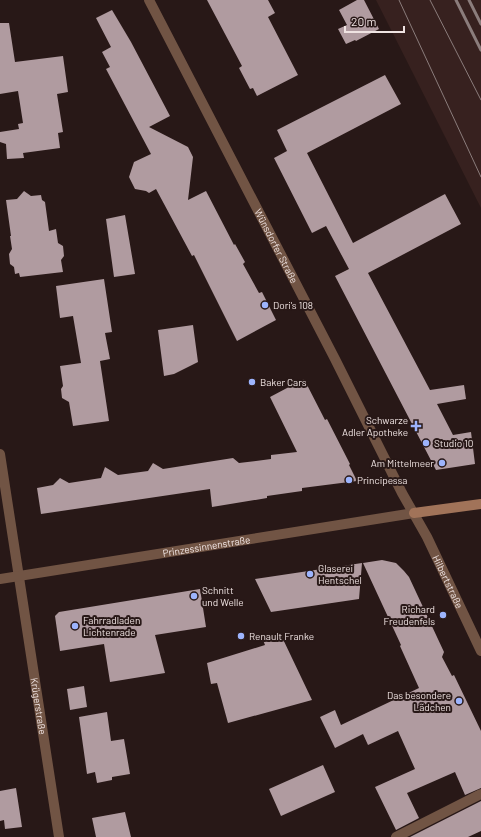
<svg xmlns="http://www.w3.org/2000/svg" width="481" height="837" font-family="Barlow,sans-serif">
	<rect width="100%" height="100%" fill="#281817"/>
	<path fill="#37211f" d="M376,0H481V208Z"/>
	<path fill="#b09ba0" d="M207,0H268L275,13L268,17L298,75L257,96L253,88L250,89L239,68L242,66Z
		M357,0H364L379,29L356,41L355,40L346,44L338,29L347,25L339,10Z
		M112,10L131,42L170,116L149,127L188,147L193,157L188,200L206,191L234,245L235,244L245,262L243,264L259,293L262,292L276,320L237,341L194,255L192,256L156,189L149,193L146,191L135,189L129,177L134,162L151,154L106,69L110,67L102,52L111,47L96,18Z
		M0,23H9L15,62L63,56L68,92L57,94L63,132L58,133L60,148L23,153L24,158L7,159L6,144L0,142V132L19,129L18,124L23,123L18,91L0,94Z
		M385,75L401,104L307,153L353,243L445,194L461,224L368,273L430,390L464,385L466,399L437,404L453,435L471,432L475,464L436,470L335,276L349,269L326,226L312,233L274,158L287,151L277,130Z
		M24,191L31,196L41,195L42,200L45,202L49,231L56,229L58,243L63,246L64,256L61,260L63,272L20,277L19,273L15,274L14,267L10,264L9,254L12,249L10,236H11L6,200L17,199Z
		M125,215L135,274L114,277L106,219Z
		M104,279L112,332L105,333L110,359L100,361L109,421L73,426L69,402L62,398L61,389L63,386L60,366L81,363L73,316L60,318L56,286Z
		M193,325L198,362L174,374L164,376L158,330Z
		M304,379L325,420L327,419L350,464L349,465L357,481L302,488V491L267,496V498L212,507L210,489L41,514L37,488L53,485L60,478L69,483L101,478L105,467L118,475L148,471L153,463L163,469L233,458L239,463L271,459V455L297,452L270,397Z
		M382,560L396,563L404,571L409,577L444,652L442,657L452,676L454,675L481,731V788L465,795L455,772L407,793L419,818L396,830L375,787L415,769L398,731L368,745L363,734L335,748L320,717L335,710L341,725L419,688L400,646L401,645L363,563Z
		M362,563L359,599L271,612L255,579Z
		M200,589L206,627L155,635L165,673L110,682L104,644L60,651L55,616L59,612Z
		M281,635L312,700L228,723L217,683L211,684L207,663L265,645L263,640Z
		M84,686L87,707L70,710L67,689Z
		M107,712L111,741L124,739L130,774L112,777V780L97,783L95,772L87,774L79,717Z
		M323,765L335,792L281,816L269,789Z
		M16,788L22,827L5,829L4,820L0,821V791Z
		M481,801V831L468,837H410Z
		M125,812L131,837H96L92,818Z"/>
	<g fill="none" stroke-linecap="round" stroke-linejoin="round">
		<path stroke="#715444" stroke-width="10" d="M396,837L481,794"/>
		<g stroke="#715444" stroke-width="10">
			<path id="s1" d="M149,0L335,359L402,493L427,537L481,651"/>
			<path id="s2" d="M0,454L59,837"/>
			<path id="s3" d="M0,579L414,513"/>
		</g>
		<path stroke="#a17359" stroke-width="10" d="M414,513L481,504"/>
		<path stroke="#8b7d7c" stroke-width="1" d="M399,0L481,177
			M430,0L481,100"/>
		<path stroke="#8b7d7c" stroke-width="3" d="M456,0L481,50
			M469,0L481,24"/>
	</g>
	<g fill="#9db4fd" stroke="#281817" stroke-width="1.5">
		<circle cx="265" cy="305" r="4"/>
		<circle cx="252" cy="382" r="4"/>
		<path d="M414 420h4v4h4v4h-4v4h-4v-4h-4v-4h4z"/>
		<circle cx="426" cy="443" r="4"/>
		<circle cx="442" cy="463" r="4"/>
		<circle cx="349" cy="480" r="4"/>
		<circle cx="310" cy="574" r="4"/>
		<circle cx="194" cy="596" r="4"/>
		<circle cx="443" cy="615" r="4"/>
		<circle cx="75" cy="626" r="4"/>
		<circle cx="241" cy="636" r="4"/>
		<circle cx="459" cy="701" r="4"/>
	</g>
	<g text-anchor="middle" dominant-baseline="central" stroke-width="4" stroke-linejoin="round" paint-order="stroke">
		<g font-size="10" fill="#efe3e2" stroke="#281817">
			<text stroke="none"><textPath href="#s1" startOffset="277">Wünsdorfer Straße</textPath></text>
			<text stroke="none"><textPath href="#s3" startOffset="209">Prinzessinnenstraße</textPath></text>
			<text stroke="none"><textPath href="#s1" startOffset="654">Hilbertstraße</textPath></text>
			<text stroke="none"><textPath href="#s2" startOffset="255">Krügerstraße</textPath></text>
		</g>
		<g font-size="10" fill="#efe3e2" stroke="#281817" text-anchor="start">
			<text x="273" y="305">Dori's 108</text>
			<text x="260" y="382">Baker Cars</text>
			<text x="408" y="420" text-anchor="end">Schwarze<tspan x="408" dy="12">Adler Apotheke</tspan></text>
			<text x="434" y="443">Studio 10</text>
			<text x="434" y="463" text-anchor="end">Am Mittelmeer</text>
			<text x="357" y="480">Principessa</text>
			<text x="318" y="568">Glaserei<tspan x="318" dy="12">Hentschel</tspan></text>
			<text x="202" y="590">Schnitt<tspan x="202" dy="12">und Welle</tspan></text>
			<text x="435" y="609" text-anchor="end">Richard<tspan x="435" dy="12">Freudenfels</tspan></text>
			<text x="83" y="620">Fahrradladen<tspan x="83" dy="12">Lichtenrade</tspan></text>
			<text x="249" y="636">Renault Franke</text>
			<text x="451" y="695" text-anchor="end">Das besondere<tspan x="451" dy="12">Lädchen</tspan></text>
		</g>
	</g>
	<path d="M345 26v6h59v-6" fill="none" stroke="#efe3e2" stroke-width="2"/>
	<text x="351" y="26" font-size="12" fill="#efe3e2" stroke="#281817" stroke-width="3" paint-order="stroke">20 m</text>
</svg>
